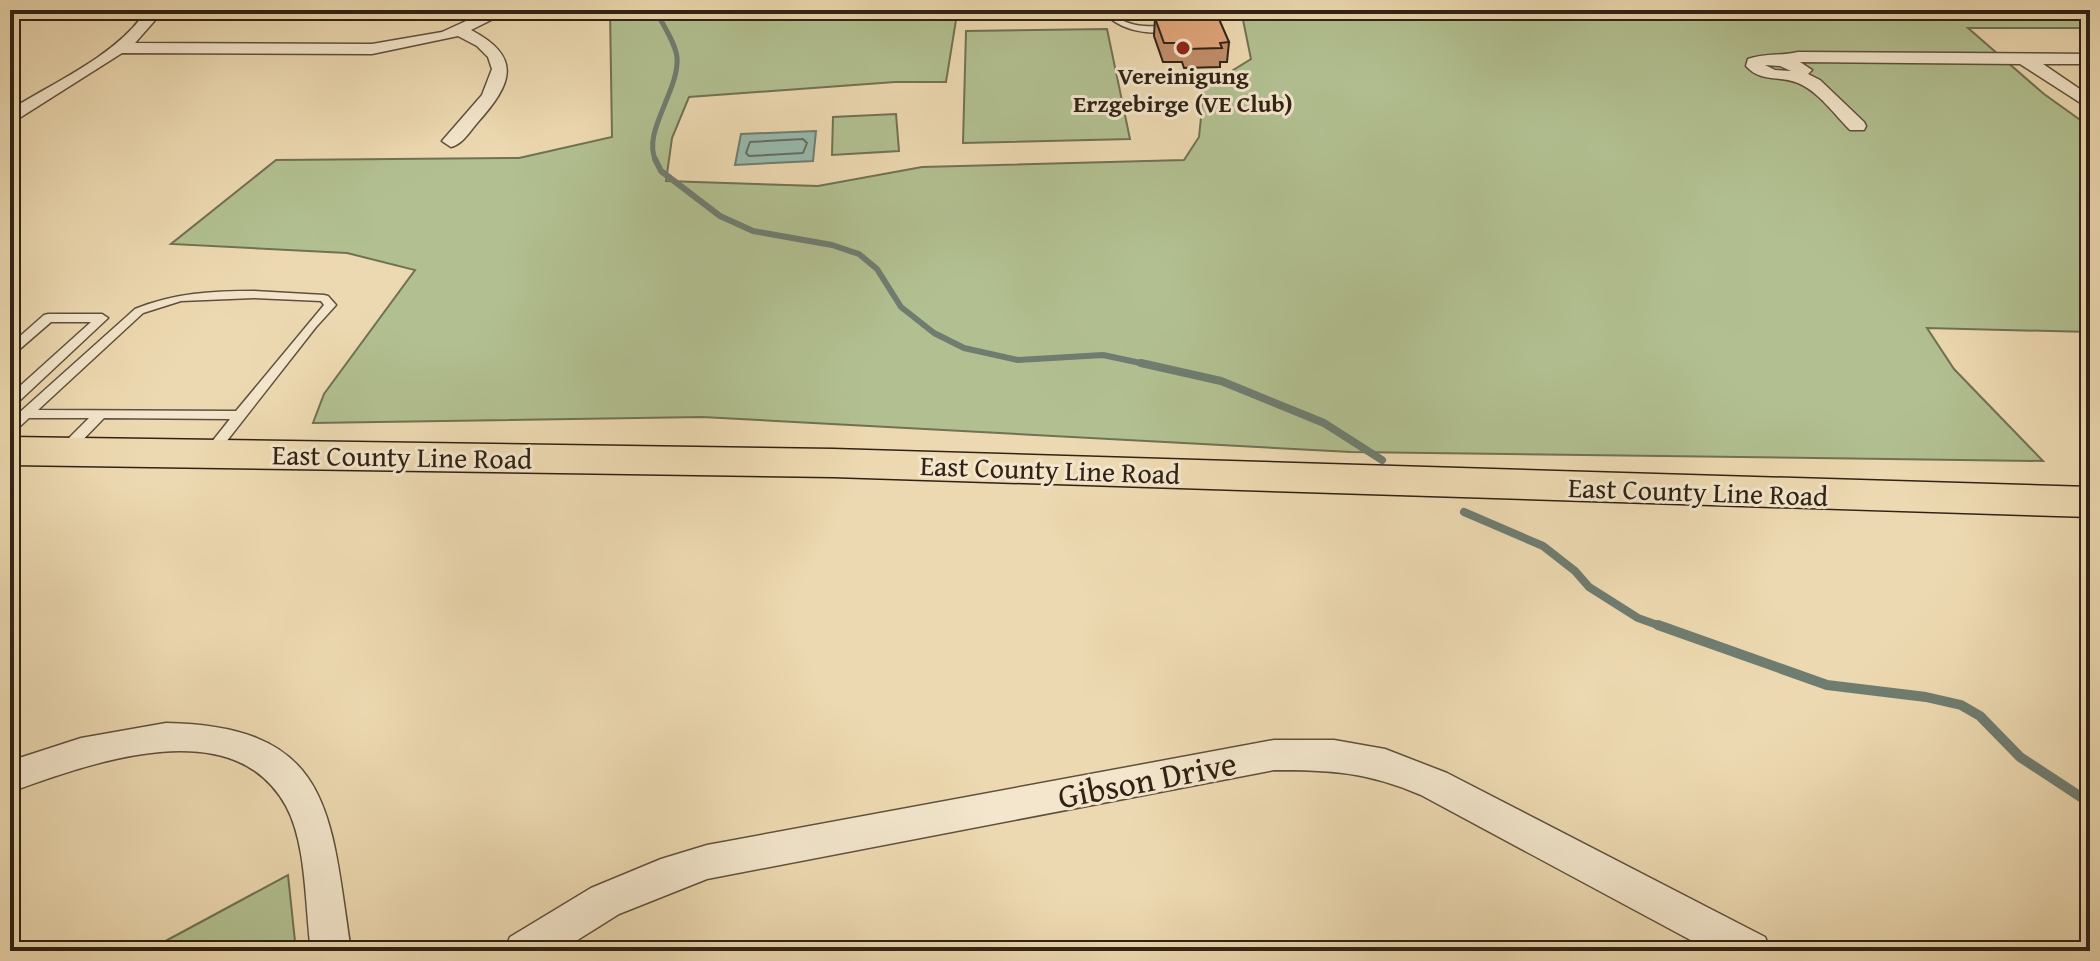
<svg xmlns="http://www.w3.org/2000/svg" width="2100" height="961" font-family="'Gentium Book Plus',serif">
	<rect width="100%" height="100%" fill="#edd9b1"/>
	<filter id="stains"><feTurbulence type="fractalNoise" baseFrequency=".0025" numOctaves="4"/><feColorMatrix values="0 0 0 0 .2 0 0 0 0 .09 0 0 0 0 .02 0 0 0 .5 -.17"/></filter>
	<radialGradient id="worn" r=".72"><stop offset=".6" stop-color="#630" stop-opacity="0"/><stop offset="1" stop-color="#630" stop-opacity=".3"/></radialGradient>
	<path fill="#b2c091" stroke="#717153" stroke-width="2" d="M610,10H1048L973,13L956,20L946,82H895L689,97L672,138L666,181L818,186L922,167L1184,160L1199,137L1204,88L1251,59L1241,10H2090V28H1968L2044,94L2090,127V332L1927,328L1954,369L2043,461L1351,452L702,417L313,423L324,394L415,270L347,253L171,244L276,160L519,158L612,137Z
		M1107,29L1130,139L963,143L966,31Z
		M896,114L899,151L832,155L833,117Z
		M288,875L296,951H147Z"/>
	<path fill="#99baae" stroke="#6f7d71" stroke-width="2" d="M816,131L813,161L735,165L741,134Z"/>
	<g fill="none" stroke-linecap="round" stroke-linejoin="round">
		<path stroke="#646e62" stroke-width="2" d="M803,139L807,143L803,153L749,156L746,153L750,142Z"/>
		<path stroke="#6f7d71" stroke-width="5" d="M655,10C662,23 675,42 677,57C680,90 641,133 656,161"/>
		<path stroke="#6f7d71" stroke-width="6" d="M655,159L661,171L720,216L753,231L832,245L859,254L877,269L901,307L934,333L964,348L1018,360L1103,355L1150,365"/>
		<path stroke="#6f7d71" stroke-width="8" d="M1141,363L1221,381L1324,423L1382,460
			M1464,512L1543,546L1575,571L1589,587L1638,618L1663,627"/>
		<path stroke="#6f7d71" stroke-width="10" d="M1658,625L1827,685L1926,697L1961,705L1980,716L2020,757L2090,803"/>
		<g stroke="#5f503c" stroke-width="3">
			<path id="lane" d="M1102,10H1110C1126,30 1151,26 1174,26L1178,28C1154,38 1118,31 1102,10Z
				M254,291L324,295L328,296L336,305L316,327L215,456H205L203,453L230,419L104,418L69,454H59L57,451L59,448L89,418H29L15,431L10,432V421L135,309C174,293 212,291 254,291ZM254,298L321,301L324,305L236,411L38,410L143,313L181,301Z
				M48,314H102L108,318L15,405L10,406V395L91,322H51L14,354L10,355V345L44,315Z"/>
		</g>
		<g stroke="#5f503c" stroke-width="3">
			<path id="street" d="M137,10H153L157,18L135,43L372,44L442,32L490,10H511L471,30C523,57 512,84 478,122C470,131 463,144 451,147L442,141L482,95L492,69L488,57L477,46L458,36L372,54L122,53L10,124V110C51,84 112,57 141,18Z
				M1798,52L2090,54V64H2043L2090,96V109L2020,64L1800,62L1812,70L1808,74L1820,80L1864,122L1866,126L1864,130H1850C1835,115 1818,91 1798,83C1780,75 1761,83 1746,66L1748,59C1765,53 1781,56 1798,52ZM1765,65L1780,66L1791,71L1775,70Z
				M166,723C334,726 330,814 351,951H311C305,908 307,844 286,806C233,709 89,764 10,792V761L81,738Z
				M1274,740H1334L1385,749L1447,773L1765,937L1771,951H1711L1421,795C1367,772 1332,770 1274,770L707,879L619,914L560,951H504L510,937L591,888L661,859L707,845Z"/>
		</g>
		<g stroke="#302215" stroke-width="3">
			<path id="primary" d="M10,437L833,449L2090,487V517L833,477L10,465Z"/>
		</g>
		<use href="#lane" fill="#f3e6cc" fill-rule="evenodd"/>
		<use href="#street" fill="#f3e6cc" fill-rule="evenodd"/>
		<use href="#primary" fill="#edd9b1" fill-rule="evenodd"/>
	</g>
	<path fill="#c18d68" stroke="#302215" stroke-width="2" d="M1207,12L1229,42L1227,62H1220V67L1184,68L1182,62H1163L1154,36L1155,18Z"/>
	<path fill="#e0a479" stroke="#302215" stroke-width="2" d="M1203,10H1206L1207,12H1216L1229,42L1220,43L1222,48L1186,49L1183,43H1164L1155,18L1197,13Z"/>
	<circle fill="#8f2418" stroke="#f3e6cc" stroke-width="3" cx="1183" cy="48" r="8"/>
	<g text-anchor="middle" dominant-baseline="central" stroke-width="6" stroke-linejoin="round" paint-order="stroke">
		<g font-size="24" font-weight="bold" fill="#302215" stroke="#f3e6cc">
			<text x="1183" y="75">Vereinigung<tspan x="1183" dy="28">Erzgebirge (VE Club)</tspan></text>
		</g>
		<g font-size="28" fill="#302215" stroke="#f3e6cc">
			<text transform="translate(402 456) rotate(1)">East County Line Road</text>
			<text transform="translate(1050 469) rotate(2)">East County Line Road</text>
			<text transform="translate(1698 491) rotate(2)">East County Line Road</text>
		</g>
		<g font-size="34" fill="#302215" stroke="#f3e6cc">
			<text transform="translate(1147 779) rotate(-11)">Gibson Drive</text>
		</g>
	</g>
	<rect width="2100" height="961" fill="none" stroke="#edd9b1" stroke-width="40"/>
	<rect x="12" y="12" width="2076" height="937" fill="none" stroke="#302215" stroke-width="4"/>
	<rect x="20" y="20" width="2060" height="921" fill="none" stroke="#302215" stroke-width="2"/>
	<rect width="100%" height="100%" filter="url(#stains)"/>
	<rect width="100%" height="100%" fill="url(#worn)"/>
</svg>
